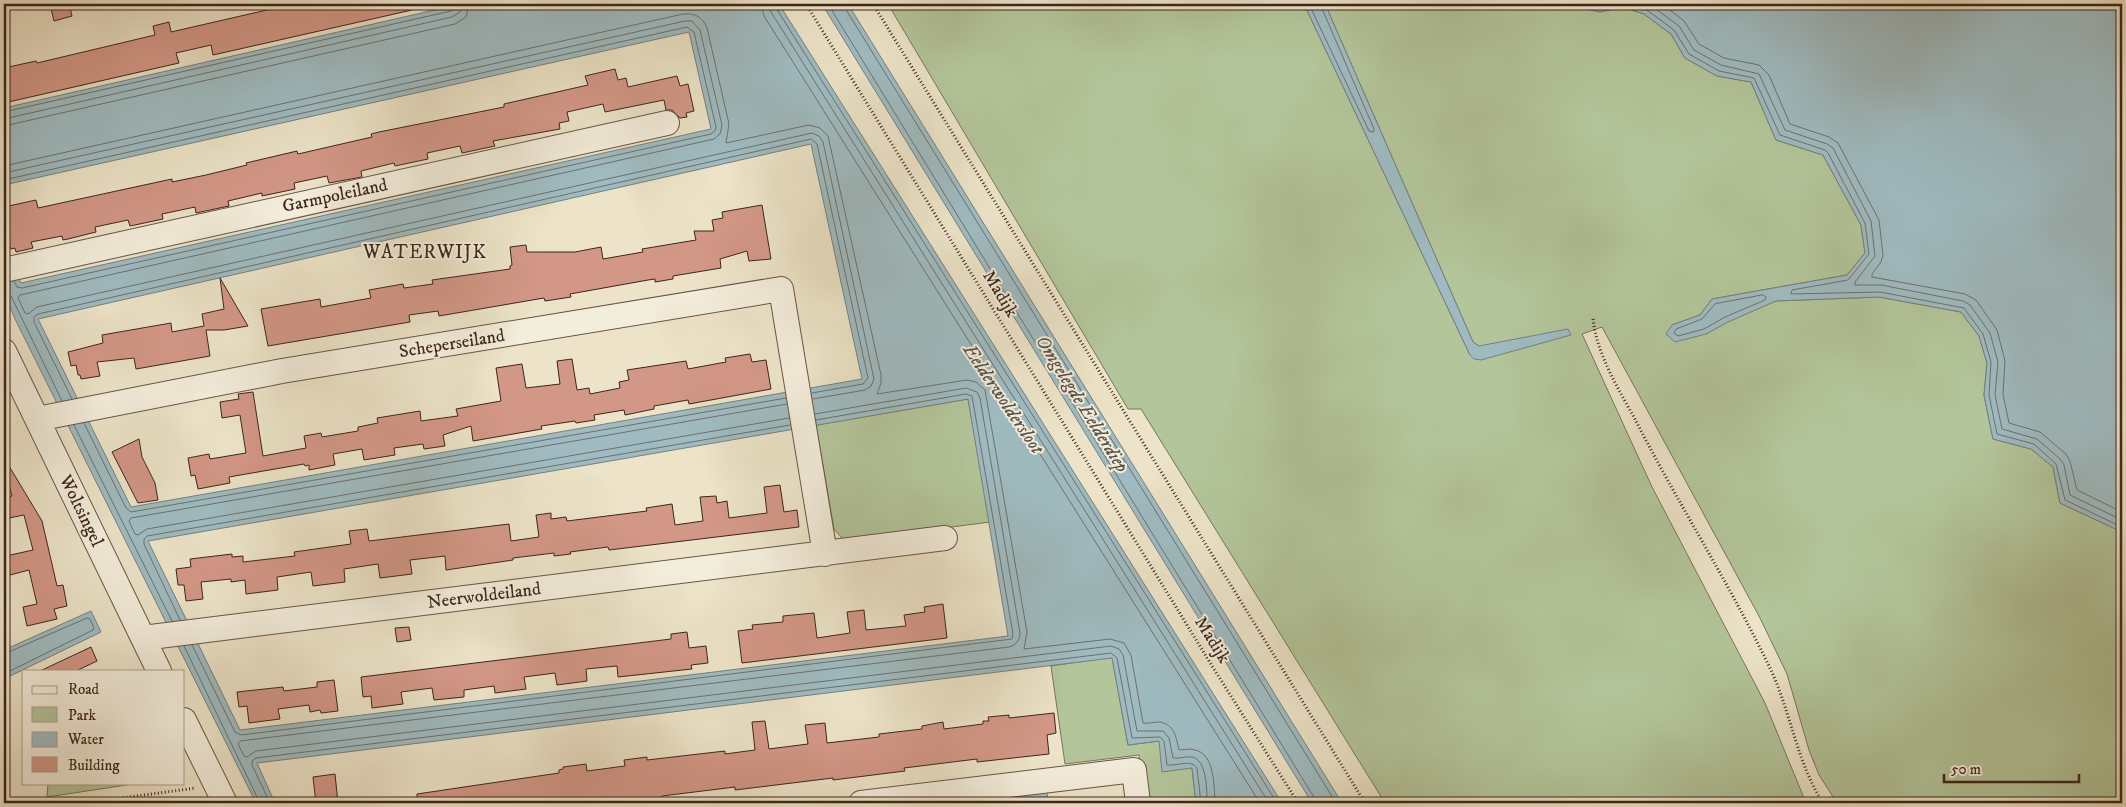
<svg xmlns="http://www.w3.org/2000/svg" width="2126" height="807" font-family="'IM FELL DW Pica',serif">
	<rect width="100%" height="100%" fill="#ece3c8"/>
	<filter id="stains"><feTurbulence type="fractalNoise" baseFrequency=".004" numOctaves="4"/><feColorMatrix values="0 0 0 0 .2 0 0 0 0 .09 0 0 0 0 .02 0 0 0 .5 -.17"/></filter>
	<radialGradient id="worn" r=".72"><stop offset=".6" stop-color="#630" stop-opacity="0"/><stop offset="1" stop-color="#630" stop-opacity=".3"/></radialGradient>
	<path fill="#b3c59a" stroke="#78755a" d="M888,4H1304L1470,355L1474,359L1479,346L1473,342L1325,4H1571L1574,6L1600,12L1622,7L1644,14L1671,34L1685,58L1717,76L1751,82L1776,140L1823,155L1861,225L1865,253L1847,275L1712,299L1700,315L1672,325L1706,334L1727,322L1775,301L1879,297L1961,312L1979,336L1987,363L1984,395L1993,439L2031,449L2053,467L2060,503L2122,532V803H1837L1819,775L1809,750L1787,674L1759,616L1602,327L1582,334L1652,487L1765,703L1806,803H1385L1141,409H1128Z
		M968,399L990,522L852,540L842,538L834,529L816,425Z
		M1112,657L1128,745L1159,741L1192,768L1196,803H1146L1139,755L1065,764L1051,666Z
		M48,783H140L47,797Z"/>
	<path fill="#9fbbc1" stroke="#787f7f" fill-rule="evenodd" d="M461,4H779L1282,803H1196L1192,768L1162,772L1159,741L1128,745L1112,658L257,763L275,803H256L15,319L4,292V249L21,283L711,129L689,32L4,185V108ZM811,144L862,379L131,507L38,319ZM968,399L1008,636L240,730L148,541Z
		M822,4H848L1342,803H1312Z
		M1304,4H1325L1473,342L1479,346L1568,329L1571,335L1481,360L1474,359L1470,355Z
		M1571,4H2122V532L2060,503L2053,467L2031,449L1993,439L1984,395L1987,363L1979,336L1961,312L1879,297L1776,301L1728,322L1706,334L1675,342L1666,334L1672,325L1700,315L1712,299L1847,275L1865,253L1861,225L1823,155L1776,140L1751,82L1717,76L1685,58L1671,34L1644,14L1623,7L1600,12L1574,6Z
		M91,611L101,632L4,679V650Z
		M1047,791L1048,803H1013L1012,795Z"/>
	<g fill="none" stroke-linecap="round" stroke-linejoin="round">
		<path stroke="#6e706e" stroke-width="1" d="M761,4L764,16L1260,803
			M769,4L771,12L1269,803
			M775,4L776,8L1277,803
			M828,4L1315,799L1316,803
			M844,4L845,8L1336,803
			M1309,4L1369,131L1373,132L1374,129L1320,4
			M1628,4L1647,10L1674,30L1689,54L1719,71L1754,78L1780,135L1825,150L1828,153L1865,223L1869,254L1848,280L1792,290L1791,294L1880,292L1964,308L1983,334L1991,362L1989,395L1997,434L2034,444L2056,464L2065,500L2122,527
			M1649,4L1679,26L1694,50L1721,65L1759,74L1785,130L1827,144L1833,148L1871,221L1875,256L1855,282V285H1881L1963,301L1970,305L1990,333L1998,362L1995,395L2002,429L2037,439L2060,459L2064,465L2070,495L2122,520
			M1662,4L1684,21L1699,44L1724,58L1759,65L1769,75L1790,124L1829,137L1838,143L1879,220L1883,255L1881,262L1872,274V277L1965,294L1976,300L1997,330L2005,361L2003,394L2009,423L2040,432L2066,454L2070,461L2077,490L2122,512
			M4,112L451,11L455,9L456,4
			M4,119L452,17L460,12L462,4
			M4,126L455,24L466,17L469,4
			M4,166L683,14C695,13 703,17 707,28L729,124L726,143L809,125L820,128L828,136L881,375V383L877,394L967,380L976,382L985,390L1027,632L1024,649L1110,639L1124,643L1131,655L1143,723C1148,724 1153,722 1159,722C1175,724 1176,738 1179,750C1184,750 1190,748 1195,750C1215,754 1214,787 1215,803
			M4,173L685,21H692L700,30L722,125L720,134L714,139L20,295L18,298L25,313L28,314L37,307L812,133L819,136L823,142L874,379L871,386L865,390L813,399
			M4,180L687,27L694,32L716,127L715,131L711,134L22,288L17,287L14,281
			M4,292L11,296L62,401
			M1763,295L1766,297L1765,300L1725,317L1704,329L1678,336L1674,333L1676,329L1702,319L1715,304Z
			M72,399L34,322V317L38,314L811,139L817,144L868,378L863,384L812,393
			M787,404L131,518L129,521L135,534L138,535L147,529L789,418
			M815,414L966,388L977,392L980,398L1020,633C1020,640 1016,645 1009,647L240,741L238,744L244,756L247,757L256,751L1111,646L1119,649L1123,655L1137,731H1163L1169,738L1173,758C1179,759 1186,756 1192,757C1207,759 1207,792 1207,803
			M84,423L126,508L131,512L786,398
			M74,425L172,621
			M180,620L144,544V539L147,536L790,425
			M192,645L235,732L241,735L1012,639L1013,634L972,396L966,394L816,420
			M184,646L260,803
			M4,654L87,618L90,619L94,628L93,630L4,674
			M270,803L252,765V761L256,758L1111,653L1117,658L1132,738L1160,737L1164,741L1167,765C1177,766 1191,759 1197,768L1201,803"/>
	</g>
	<path fill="#d39787" stroke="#3e251b" d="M50,4H69L72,16L54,21Z
		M293,4H412V10L213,55L211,45L176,53L179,63L4,103V68L36,61L37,63L155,35L153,26L169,22L171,32Z
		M615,69L618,80L626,78L628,87L677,76L680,86L688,84L694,111L686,113L687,117L680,118L672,110H666L664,100L605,112L603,104L567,112L569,121L559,123L560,129L493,141L495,146L462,153L460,146L427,153L428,159L395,166L394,163L361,171L362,177L329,183L327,176L294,183L295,189L262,196V193L228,201L229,206L196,213L195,207L162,214L163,219L135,225L130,226L128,220L95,227L96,232L68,239L63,240L62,236L31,242L33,248L16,252L15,248L11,249L4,235V207L36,200L38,208L172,179V182L206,175L247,165L246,163L297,151L298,154L372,137L371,134L379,132L504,107V104L588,85L585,76Z
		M762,205L771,259L749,261L747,251L720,259L721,268L673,276V279L655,282V279L648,280L570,294L571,297L545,301L544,298L439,316L438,311L409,315L410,322L268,346L261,309L320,299L321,307L371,298L369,290L403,284L404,288L433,284L432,280L510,269V266L512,265L510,247L526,245L527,252H575L601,247L603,259L643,252L642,249L696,240L694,231H714L712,220L723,218L722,212Z
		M220,278L248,326L224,330H206L210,356L136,369L134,358L97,362L100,376L81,379L80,375H78L76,365L71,366L68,352L103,343L102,335L171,323L172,332L204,326L202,314L224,309Z
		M750,354L752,362L766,360L771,389L689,404L688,400L654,406V409L625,415L624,410L594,415L595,420L576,423L575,421L541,426L542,429L473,441L471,426L443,435L445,446L424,449L423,444L394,448L395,455L364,460L362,449L333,454L335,465L309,470V465L305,466L304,464L229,477L230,483L198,489L195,475L191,476L188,458L209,454L210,459L246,453L240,415L222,418L220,402L239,399L238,394L253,392L263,456L306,448L304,436L321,433L322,437L358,431V427L378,423L377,418L420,411L421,421L458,416L456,409L501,401L496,368L522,364L526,388L560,384L557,361L572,359L577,390L589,388L590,394L620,388L619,382L629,380L627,370L686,361L688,369L726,362L725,358Z
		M139,439L142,457L155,483L158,500L138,503L112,452Z
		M9,466L42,521L57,586L63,585L67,606L54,609L57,619L27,626L23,607L37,604L29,570L10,575L6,556L33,550L24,515L4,519V498L12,496L4,468Z
		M780,485L784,512L797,510L799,527L609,550L608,547L570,552L571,554L554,556V553L513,558V560L446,570L445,556L410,560L412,574L380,578L378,564L344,569L345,582L313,586L311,572L277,577L278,590L246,594L245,580L231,582V579L201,582L203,599L186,601L184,585H178L176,569L191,567L190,559L232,554V557L243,556V562L295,556L294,552L351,544L349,531L367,529L369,541L509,524L511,541L539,537L536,515L551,513V519L566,517L567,521L647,511L646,508L672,504L675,525L703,521L700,497L716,496L717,503L727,501L729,518L767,513L764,487Z
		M943,604L947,638L742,663L738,631L753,629L752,625L783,622V616L814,613L817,638L850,633L847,612L864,610L866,630L906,626L904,615L925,612L924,607Z
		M409,627L411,640L397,642L395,628Z
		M687,632L689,648L706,646L708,663L691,665L692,669L618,677L617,666L586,669L587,681L557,685L555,673L524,677L526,689L495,693L494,686L464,690V697L434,700L432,688L401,692L403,704L372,708L371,696L363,697L361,677L671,639V634Z
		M91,647L97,661L76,671H40Z
		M334,680L338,711L321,713L320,710L310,712L309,705L278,709L280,719L249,723L247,706L239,707L237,692L283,687L284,691L317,687V682Z
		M1054,713L1056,733L1047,735L1049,754L977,762V759L904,768L905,771L833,780V778L735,790V787L662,796V799L621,803H417V794L559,773V770L563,769V767L586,764L587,771L625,766L624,760L647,757V760L725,751V754L755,750L752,722L765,721L769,749L808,744L805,725L825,723L827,743L879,737V734L922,729V726L943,722L944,729L983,724V721H989L988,717L1009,715V718Z
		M335,774L338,803H316L313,777Z"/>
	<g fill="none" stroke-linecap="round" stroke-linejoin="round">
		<g stroke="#6a5446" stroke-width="26">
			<path id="minor" d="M4,270L667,123
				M4,351L159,671
				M37,419L282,371L781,289L825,554
				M143,638L945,538
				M184,720L225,803
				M861,803L1134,770L1138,803"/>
		</g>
		<path stroke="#3e251b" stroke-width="3" stroke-dasharray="1 2.5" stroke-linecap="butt" d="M806,4L1214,669L1298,803
			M873,4L1365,803
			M1593,319C1597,356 1620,391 1637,423C1679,505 1729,583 1769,666C1791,711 1796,761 1823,803
			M85,803L196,788"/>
		<use href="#minor" stroke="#f3eddb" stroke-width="24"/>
	</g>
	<g text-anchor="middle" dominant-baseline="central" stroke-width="4" stroke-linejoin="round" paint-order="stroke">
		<g font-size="18" fill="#3e251b" stroke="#f3eddb">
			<text transform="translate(335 196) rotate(-12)">Garmpoleiland</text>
			<text transform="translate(1000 294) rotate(59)">Madijk</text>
			<text transform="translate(452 344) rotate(-9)">Scheperseiland</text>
			<text transform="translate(81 511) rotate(64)">Woltsingel</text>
			<text transform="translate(484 596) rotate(-7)">Neerwoldeiland</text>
			<text transform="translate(1212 640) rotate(58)">Madijk</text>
		</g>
		<g font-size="19" letter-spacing="1" fill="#3e251b" stroke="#f3eddb">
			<text x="425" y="252">WATERWIJK</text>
		</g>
		<g font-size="19" font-style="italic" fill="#5b524d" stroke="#f3eddb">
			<text transform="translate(1003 399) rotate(56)">Eelderwoldersloot</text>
			<text transform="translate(1082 404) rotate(58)">Omgelegde Eelderdiep</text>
		</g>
	</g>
	<rect width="2126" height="807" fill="none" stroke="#ece3c8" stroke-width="20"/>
	<rect x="5" y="5" width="2116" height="797" fill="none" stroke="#3e251b" stroke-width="2.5"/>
	<rect x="10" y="10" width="2106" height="787" fill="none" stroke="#3e251b"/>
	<rect x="22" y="670" width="162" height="115" fill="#f3eddb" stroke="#ab9d8e"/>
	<rect x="32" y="686" width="25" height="8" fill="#f3eddb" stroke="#ab9d8e"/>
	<text x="68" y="694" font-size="15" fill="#3e251b">Road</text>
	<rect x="32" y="707" width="25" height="15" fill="#b3c59a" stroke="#ab9d8e"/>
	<text x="68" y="720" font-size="15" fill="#3e251b">Park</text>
	<rect x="32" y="732" width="25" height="15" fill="#9fbbc1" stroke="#ab9d8e"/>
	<text x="68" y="744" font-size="15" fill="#3e251b">Water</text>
	<rect x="32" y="757" width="25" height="15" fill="#d39787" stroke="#ab9d8e"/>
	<text x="68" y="770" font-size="15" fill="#3e251b">Building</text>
	<path d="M1944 774v8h135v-8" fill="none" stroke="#3e251b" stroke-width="2.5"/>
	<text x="1951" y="774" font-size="15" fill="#3e251b" stroke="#f3eddb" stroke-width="4" paint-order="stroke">50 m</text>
	<rect width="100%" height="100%" filter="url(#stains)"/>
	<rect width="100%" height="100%" fill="url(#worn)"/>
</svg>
